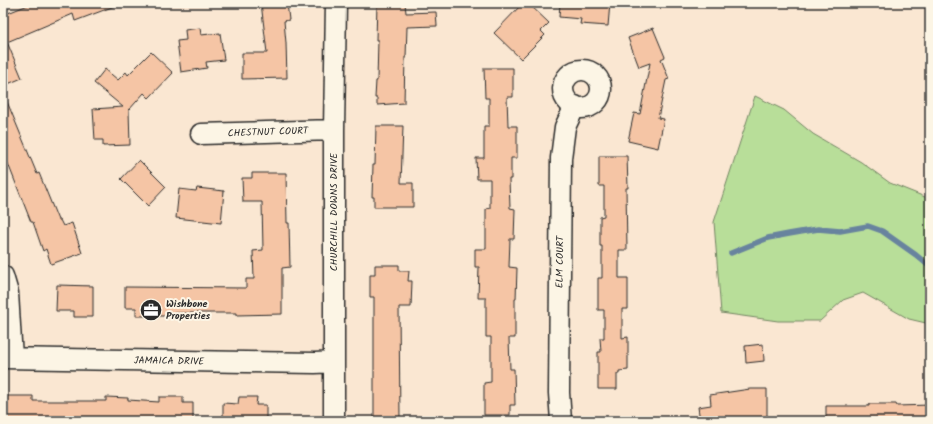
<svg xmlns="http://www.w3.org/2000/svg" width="933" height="424" font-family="Kalam,sans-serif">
	<rect width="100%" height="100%" fill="#fae7d2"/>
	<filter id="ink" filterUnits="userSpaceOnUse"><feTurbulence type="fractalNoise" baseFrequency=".025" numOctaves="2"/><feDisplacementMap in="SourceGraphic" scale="8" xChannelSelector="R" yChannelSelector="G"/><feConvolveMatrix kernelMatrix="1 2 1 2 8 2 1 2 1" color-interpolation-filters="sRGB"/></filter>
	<g filter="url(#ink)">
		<path fill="#b8de99" stroke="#728462" d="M755,96L784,110L813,134L861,162L890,183L930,199V324L909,319L863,293L843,300L820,321H778L721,313L714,222Z"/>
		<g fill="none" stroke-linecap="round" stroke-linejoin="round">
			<path stroke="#67839e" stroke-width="5.5" d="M731,253L768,238L789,234L818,229L840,231L868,226L882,231L916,255L930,267"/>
		</g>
		<path fill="#f5c5a5" stroke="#2b2b2b" d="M33,3H119L120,4L75,21L73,14L7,42L22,78L3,86V15Z
			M261,3H287L289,20L284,21L286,43L287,78L242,79V53H267Z
			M377,3H405L406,13L436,12L437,26L407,27L406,57H405L404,103L377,105V98H375L376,81H377L378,40H376Z
			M523,3H528L549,23L541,31L545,35L521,59L494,33Z
			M560,3H610L608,26L580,24L581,19L559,17Z
			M200,28L201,35L220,33L224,60L206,62L207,68L181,72L177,41L186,40L185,30Z
			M653,28L665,57L661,59L669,79L666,80L658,118L664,119L658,148L628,141L634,113L640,114L650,63L639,67L628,38Z
			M151,52L173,73L149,98L144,93L129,110L130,145L103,146V140H95L93,109L123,107L94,83L105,69L118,80L126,72L128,75Z
			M484,68H513V97H507L508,126H517V158H511V179H509L510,208L515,209L514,239H510L509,267L517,268L516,299H515V338H509L510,369H514L515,405H510V415H484V383L491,382V337H486V298H478L479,267H475V249H486V209L490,208V179H477L476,158H484V126H489V98H485Z
			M3,92L37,174L39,173L58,220H60L63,226L72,223L82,253L51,264L46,249L43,251L33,222H31L3,151Z
			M376,126H403L401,183H413V207H374V197H372L373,165H375Z
			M599,156H627L628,188H626L627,250H619V278H628V309H622V338L628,337V370L619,371V374H617V389H598V352H601L600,338H604V310H598V278H602V246H600V217L604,216V186H599Z
			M139,160L166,187L148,206L121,179Z
			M252,173H286L287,223H289L290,267L282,268V314L236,315V313H171V316H136V308H125V287L246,288V279H254L253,251L263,250L262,202H243L242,178H252Z
			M197,188L224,191L221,223L176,218L179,189L196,191Z
			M375,265H399V271H409L408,281H412L411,307H399L400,421H374V297H370V275H375Z
			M57,285L93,286V317H74V311H56Z
			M763,344L764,361L746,363L745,346Z
			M750,389H767V421H700L698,407L711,405L710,395Z
			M3,396H33V401H106V397L128,398V400L159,402V397H183V403H193V421H3Z
			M239,397H257L256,405H266V421H223V403L238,404Z
			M869,404H896L897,406L930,405V421H826V406H869Z"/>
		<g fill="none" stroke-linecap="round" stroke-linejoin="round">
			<g stroke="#2b2b2b" stroke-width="23">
				<path id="street" d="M563 89a19 19 0 1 1 38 0a19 19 0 1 1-38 0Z
					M201,134L334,130
					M3,276L8,293L12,358
					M3,358L315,363L334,362
					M334,421V130L336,3
					M561,421L559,393L561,158L565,127L575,106"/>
			</g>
			<use href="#street" stroke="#fcf5e5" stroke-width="20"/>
		</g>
	</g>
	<defs>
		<g id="office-disc" transform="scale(1.15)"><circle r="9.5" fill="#2b2b2b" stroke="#fcf5e5"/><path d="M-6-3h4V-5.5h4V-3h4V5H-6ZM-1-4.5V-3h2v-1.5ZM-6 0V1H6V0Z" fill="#fff"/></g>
	</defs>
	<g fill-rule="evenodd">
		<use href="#office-disc" x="151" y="310"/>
	</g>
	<g text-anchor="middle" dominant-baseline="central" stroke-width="4" stroke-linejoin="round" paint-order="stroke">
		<g font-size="10" fill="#2b2b2b" stroke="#fcf5e5">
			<text transform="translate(268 132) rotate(-2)">CHESTNUT COURT</text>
			<text transform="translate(334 212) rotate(-90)">CHURCHILL DOWNS DRIVE</text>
			<text transform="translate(560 262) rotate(-89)">ELM COURT</text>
			<text transform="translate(169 361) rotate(1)">JAMAICA DRIVE</text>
		</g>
		<g font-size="10" font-weight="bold" fill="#2b2b2b" stroke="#fcf5e5" text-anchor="start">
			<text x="166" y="304">Wishbone<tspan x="166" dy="12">Properties</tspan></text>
		</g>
	</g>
	<rect width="933" height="424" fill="none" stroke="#fcf5e5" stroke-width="16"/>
	<rect x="8" y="8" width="917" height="408" fill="none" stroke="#2b2b2b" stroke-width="1.5" filter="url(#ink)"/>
</svg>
